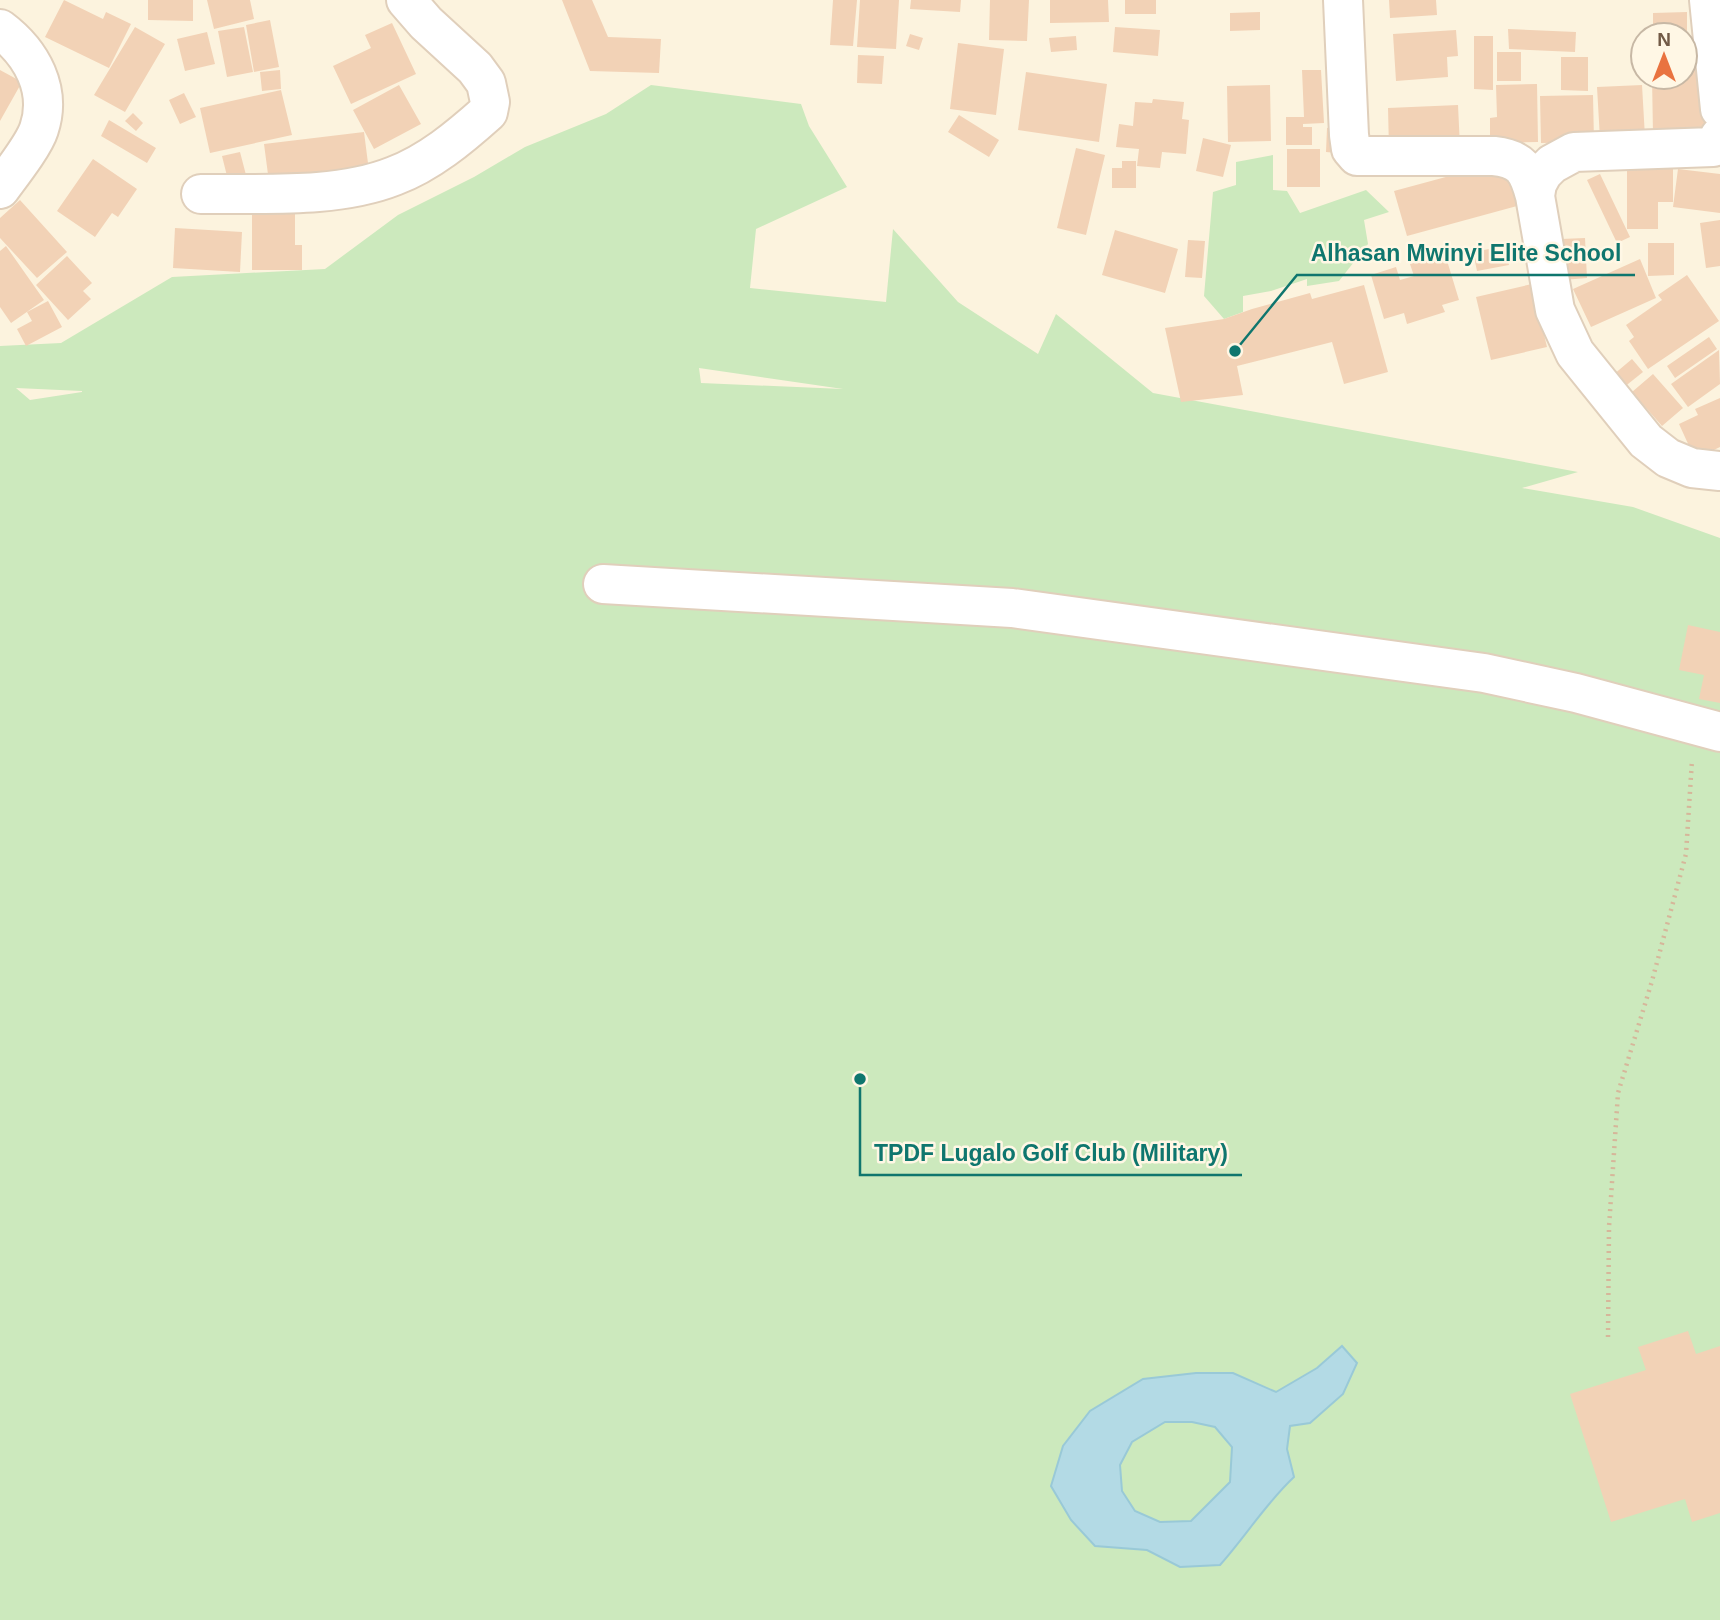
<svg xmlns="http://www.w3.org/2000/svg" width="1720" height="1620" font-family="Arial,sans-serif">
	<rect width="100%" height="100%" fill="#fcf3de"/>
	<path fill="#cce9bd" fill-rule="evenodd" d="M651,85L801,104L809,126L847,187L756,229L750,288L886,302L893,229L958,302L1038,354L1056,314L1153,393L1578,472L1522,488L1633,507L1720,538V1620H0V346L61,343L172,277L325,269L398,215L474,177L525,147L606,114ZM699,368L843,389L701,383ZM16,388L82,391V392L30,400Z
		M1273,155V190L1287,191L1300,213L1366,190L1389,212L1364,220L1368,244L1339,281L1307,286V279L1271,291L1243,296V312L1224,319L1204,296L1213,192L1236,185V162Z"/>
	<path fill="#b3dae5" stroke="#99c9d7" stroke-width="2" fill-rule="evenodd" d="M1342,1346L1357,1363L1343,1394L1310,1423L1290,1426L1287,1449L1294,1477C1266,1503 1246,1536 1220,1565L1180,1567L1147,1550L1095,1546L1071,1520L1051,1486L1063,1446L1090,1411L1143,1379L1196,1373H1233L1276,1392L1317,1368ZM1165,1422H1192L1215,1427L1232,1447L1230,1482L1191,1521L1160,1522L1135,1511L1122,1491L1120,1465L1132,1442Z"/>
	<path fill="#f2d2b6" d="M64,0L103,19L106,12L131,24L109,68L45,37Z
		M148,0H193V21L148,20Z
		M207,0H250L254,19L214,29Z
		M562,0H592L608,37L661,39L659,73L590,71Z
		M833,0H857L853,46L830,45Z
		M860,0H899L896,49L857,47Z
		M911,0H961L960,12L910,9Z
		M990,0H1029L1027,41L989,40Z
		M1050,0H1108L1109,22L1050,23Z
		M1125,0H1156V14H1125Z
		M1389,0H1436L1437,15L1390,18Z
		M1260,12V30L1230,31V13Z
		M1687,12V35H1653V13Z
		M270,20L279,67L254,72L246,25Z
		M392,23L416,74L351,104L333,66L371,48L365,35Z
		M135,27L165,44L125,112L94,95Z
		M244,27L253,72L227,77L218,31Z
		M1115,27L1160,30L1158,56L1113,52Z
		M1508,29L1576,32L1575,52L1509,49Z
		M1456,30L1458,56L1447,57L1448,77L1396,81L1393,34Z
		M207,32L215,64L185,71L177,39Z
		M910,34L923,38L919,50L906,46Z
		M1076,36L1077,50L1051,52L1049,38Z
		M1474,36H1493V90L1474,89Z
		M958,43L1004,49L996,115L950,109Z
		M1685,47H1706L1707,133L1653,134L1652,77H1685Z
		M1497,52H1521V81H1497Z
		M858,55L884,56L882,84L857,83Z
		M1561,57H1588V91L1561,90Z
		M0,70L22,82L0,121Z
		M280,70L281,89L262,91L260,72Z
		M1302,70H1321L1324,123L1303,124V127H1312V145H1286V117H1304Z
		M1026,72L1107,84L1099,142L1018,130Z
		M1537,84L1538,142L1490,143V118L1497,117L1496,85Z
		M399,85L421,124L374,149L353,110Z
		M1270,85L1271,141L1228,142L1227,86Z
		M1642,85L1645,137L1600,139L1597,87Z
		M281,90L292,135L210,153L200,108Z
		M184,93L196,117L180,124L169,100Z
		M1593,95L1594,142L1541,143L1540,96Z
		M1153,99L1184,102L1182,119L1189,120L1186,154L1162,152L1160,168L1137,166L1139,149L1116,147L1119,124L1133,126L1135,102L1152,103Z
		M1458,105L1460,147L1389,149L1388,108Z
		M133,113L143,123L136,131L125,121Z
		M959,115L999,140L989,157L948,132Z
		M109,120L156,148L147,163L101,136Z
		M1335,127L1337,153L1326,152L1327,128Z
		M364,132L369,171L269,182L264,144Z
		M1203,138L1231,145L1223,177L1196,171Z
		M1076,148L1105,155L1086,235L1057,228Z
		M1287,149H1320V187H1287Z
		M240,152L246,175L228,180L222,156Z
		M93,159L137,189L118,217L112,213L95,237L57,211Z
		M1122,161H1136V188H1112V168H1122Z
		M1505,161L1517,206L1407,236L1394,191Z
		M1627,163L1673,164V202H1658V229H1627Z
		M1678,169L1720,174V213L1673,207Z
		M1600,174L1630,237L1617,243L1587,180Z
		M20,200L67,252L37,278L0,238V218Z
		M252,211H295V245H302V270H252Z
		M1720,220V266L1706,268L1700,223Z
		M175,228L242,232L240,272L173,268Z
		M1115,230L1178,249L1165,293L1102,275Z
		M1585,238L1587,278L1563,280L1561,239Z
		M1188,240L1205,241L1202,278L1185,277Z
		M1648,243H1674V275L1648,276Z
		M6,246L44,300L11,323L0,307V251Z
		M1505,246L1509,265L1477,271L1473,252Z
		M1445,254L1459,300L1442,305L1445,312L1407,324L1404,313L1384,319L1371,275L1396,267L1400,280L1414,276L1410,264Z
		M67,256L92,283L83,291L91,299L68,320L36,285Z
		M1640,259L1656,298L1591,327L1573,289Z
		M1687,275L1719,321L1648,369L1629,341L1634,337L1626,325L1662,300L1658,295Z
		M1532,284L1547,347L1491,360L1476,297Z
		M1364,285L1388,372L1344,384L1332,342L1237,366L1243,395L1181,402L1165,328L1224,319L1252,309L1310,293L1312,299Z
		M48,301L62,327L26,346L17,329L32,321L27,312Z
		M1709,337L1717,349L1675,378L1667,366Z
		M1719,350L1720,384L1688,407L1671,384Z
		M1632,359L1643,372L1623,388L1613,375Z
		M1653,374L1683,408L1662,426L1632,392Z
		M1720,398V447L1695,459L1679,424L1698,415L1695,409Z
		M1688,625L1720,632V703L1699,699L1704,675L1679,670Z
		M1688,1331L1696,1354L1720,1346V1513L1692,1522L1685,1499L1611,1522L1570,1394L1646,1370L1638,1347Z"/>
	<g fill="none" stroke-linecap="round" stroke-linejoin="round">
		<g stroke="#e0cfbb" stroke-width="42">
			<path id="minor" d="M1343,0L1349,135L1351,149L1357,156H1494C1522,159 1528,170 1535,196
				M1709,0L1720,109
				M0,29C32,53 52,90 39,129C34,145 11,174 0,189
				M1720,136L1713,147L1574,152L1552,164L1543,173L1537,184L1535,196L1555,310L1575,353L1646,441L1668,458L1692,468L1720,471
				M201,194C262,193 336,199 394,176C429,163 460,137 488,112L490,102L486,83L475,68L426,23L406,0
				M603,584L1012,608L1484,673L1576,693L1720,732"/>
		</g>
		<path stroke="#d6b69a" stroke-width="4.5" stroke-dasharray="2 5" stroke-linecap="butt" d="M1608,1337L1609,1227L1618,1093L1652,981L1686,854L1692,760"/>
		<use href="#minor" stroke="#fff" stroke-width="38"/>
	</g>
	<path fill="none" stroke="#0f766e" stroke-width="2.5" d="M1235 351L1297 275H1635M860 1079L860 1175H1242"/>
	<g fill="#0f766e" stroke="#fff7e5" stroke-width="2.5">
		<circle cx="1235" cy="351" r="7"/>
		<circle cx="860" cy="1079" r="7"/>
	</g>
	<g font-size="23" text-anchor="middle" font-weight="bold" fill="#0f766e" stroke="#fff7e5" stroke-width="5" stroke-linejoin="round" paint-order="stroke">
		<text x="1466" y="261">Alhasan Mwinyi Elite School</text>
		<text x="1051" y="1161">TPDF Lugalo Golf Club (Military)</text>
	</g>
	<g transform="translate(1664 56)"><circle r="33" fill="#fff7e5" stroke="#c7b8a5" stroke-width="2"/>
	<path d="M0-5L12 26L0 18L-12 26Z" fill="#e97340"/>
	<text y="-10" font-size="19" font-weight="bold" text-anchor="middle" fill="#725a46">N</text>
	</g>
</svg>
